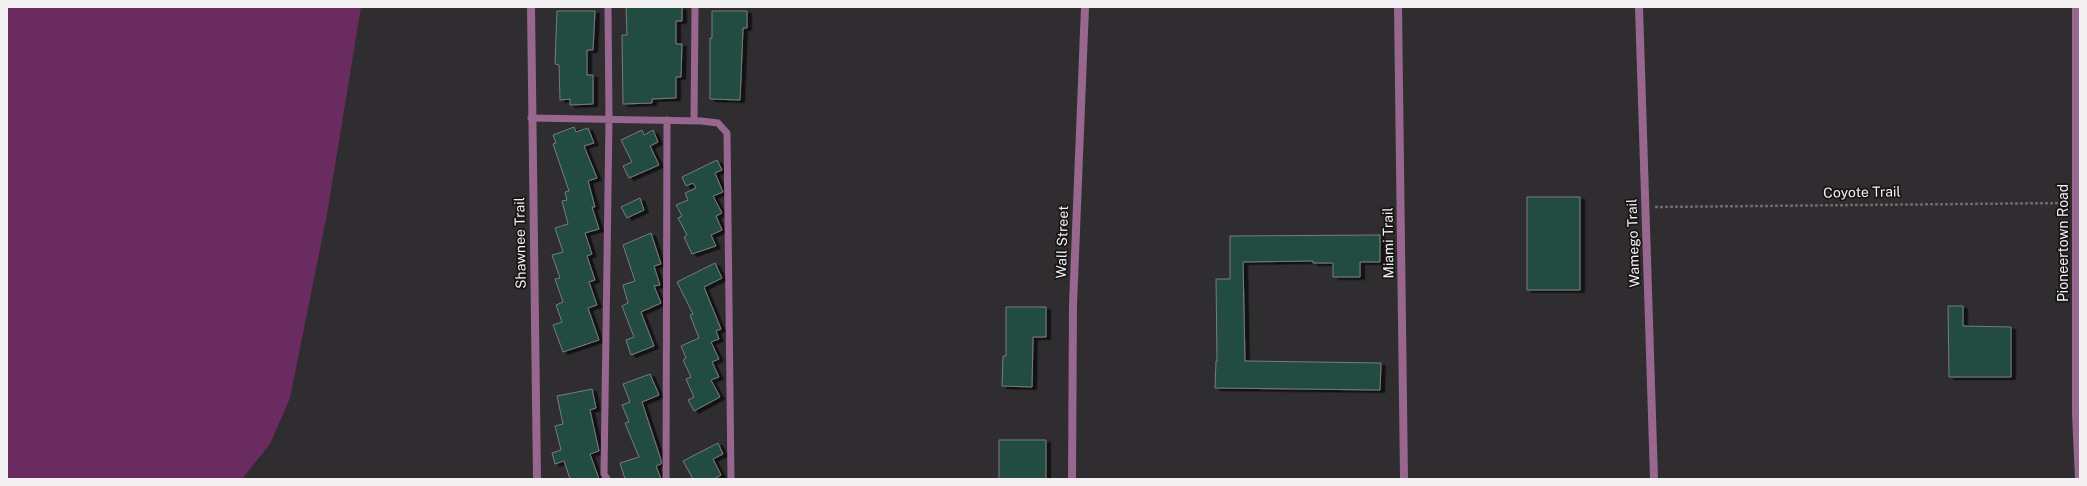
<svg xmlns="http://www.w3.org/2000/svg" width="2087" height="486" font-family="'Public Sans',sans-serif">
	<defs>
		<filter id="shadow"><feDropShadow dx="4.5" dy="2.5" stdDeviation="0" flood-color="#0009"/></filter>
	</defs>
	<rect width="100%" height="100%" fill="#2f2d2f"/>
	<path fill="#6a2b61" d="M7,7H361L327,214L290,398L270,444L242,479H7Z"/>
	<path fill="#224c42" stroke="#787c7b" filter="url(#shadow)" d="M626,7H682V21H676V44H682L681,77H676V98L652,99V103L623,104L622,35H627Z
		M557,11H595L593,50H587V75H593V104L570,105V99L560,100L559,65L555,64Z
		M712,11H747V28H743L740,100L710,99V38H712Z
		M574,127L576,132L588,128L594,143L584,146L597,178L588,181L595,207H592L599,229L585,233L592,254L587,256L595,280L589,282L597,305L588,308L599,340L563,352L553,325L562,322L556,305L563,302L555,279L560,278L552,255L563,252L555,228L568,224L562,201L567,200L565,192L569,191L553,144L556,143L553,135Z
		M642,130L644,135L653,130L658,142L650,146L659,165L629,178L623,166L632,162L621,140Z
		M717,160L722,170L715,173L723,192L713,196L722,213L716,216L722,230L711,235L716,246L692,254L684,237L687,235L678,218L682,216L676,205L688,200L685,193L696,188L693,183L686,186L682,177Z
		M1527,197H1580V290H1527Z
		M640,198L644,210L627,218L621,207Z
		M651,233L661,264L654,266L660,285L654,286L661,303L641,312L654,346L631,355L626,340L634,337L622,306L628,303L623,285L635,281L623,245Z
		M1380,235V262H1360V277H1333V263H1313V261L1243,262L1245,361L1381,363L1380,390L1215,388L1216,361H1217L1216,279H1230V236Z
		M715,263L722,278L704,287L721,329L716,331L719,339L711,342L719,359L712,362L719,377L711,380L720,397L694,411L688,400L694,397L686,379L691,377L683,360L686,358L681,346L699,338L690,315L693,314L677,282Z
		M1948,306H1963V326L2011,327V377H1949Z
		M1006,307H1046V337H1033L1032,387L1002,386L1003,356H1006Z
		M650,374L659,395L642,402L661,460V464L656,466L661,479H625L620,463L639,457L625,423L629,422L622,405L630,402L623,384Z
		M592,389L596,408L590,410L599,451L590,454L599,479H570L564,461L555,464L552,453L561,450L555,426L563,424L557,396Z
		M999,440H1046V479H999Z
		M718,443L723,454L713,459L721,475L714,479H693L683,461Z"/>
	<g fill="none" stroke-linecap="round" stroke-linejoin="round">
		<path stroke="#6a686a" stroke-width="2.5" stroke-dasharray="3 2" stroke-linecap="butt" d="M1655,207L2066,203"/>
		<path stroke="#97678f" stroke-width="7" d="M531,118L701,121L718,123L727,133L731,479
			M694,121L695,7
			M607,479L604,474L609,119L608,7
			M666,479L667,120"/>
		<path stroke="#97678f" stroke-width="8" d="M531,7L537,479
			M1398,7L1404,479
			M1639,7L1654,479
			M1072,479L1073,305L1085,7"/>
		<path stroke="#97678f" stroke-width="8" d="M2076,7V414L2079,479"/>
	</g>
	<g text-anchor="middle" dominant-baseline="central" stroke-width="3.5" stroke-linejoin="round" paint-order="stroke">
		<g font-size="14" fill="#f2f0f1" stroke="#171516">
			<text transform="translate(1862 192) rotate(-1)">Coyote Trail</text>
			<text transform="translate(1062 242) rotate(-88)">Wall Street</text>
			<text transform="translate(520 243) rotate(-91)">Shawnee Trail</text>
			<text transform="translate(1388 243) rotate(-91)">Miami Trail</text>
			<text transform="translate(1633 243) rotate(-92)">Wamego Trail</text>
			<text transform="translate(2063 243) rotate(-90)">Pioneertown Road</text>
		</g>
	</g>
	<rect width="2087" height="486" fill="none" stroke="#f2f0f1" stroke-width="16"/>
</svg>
